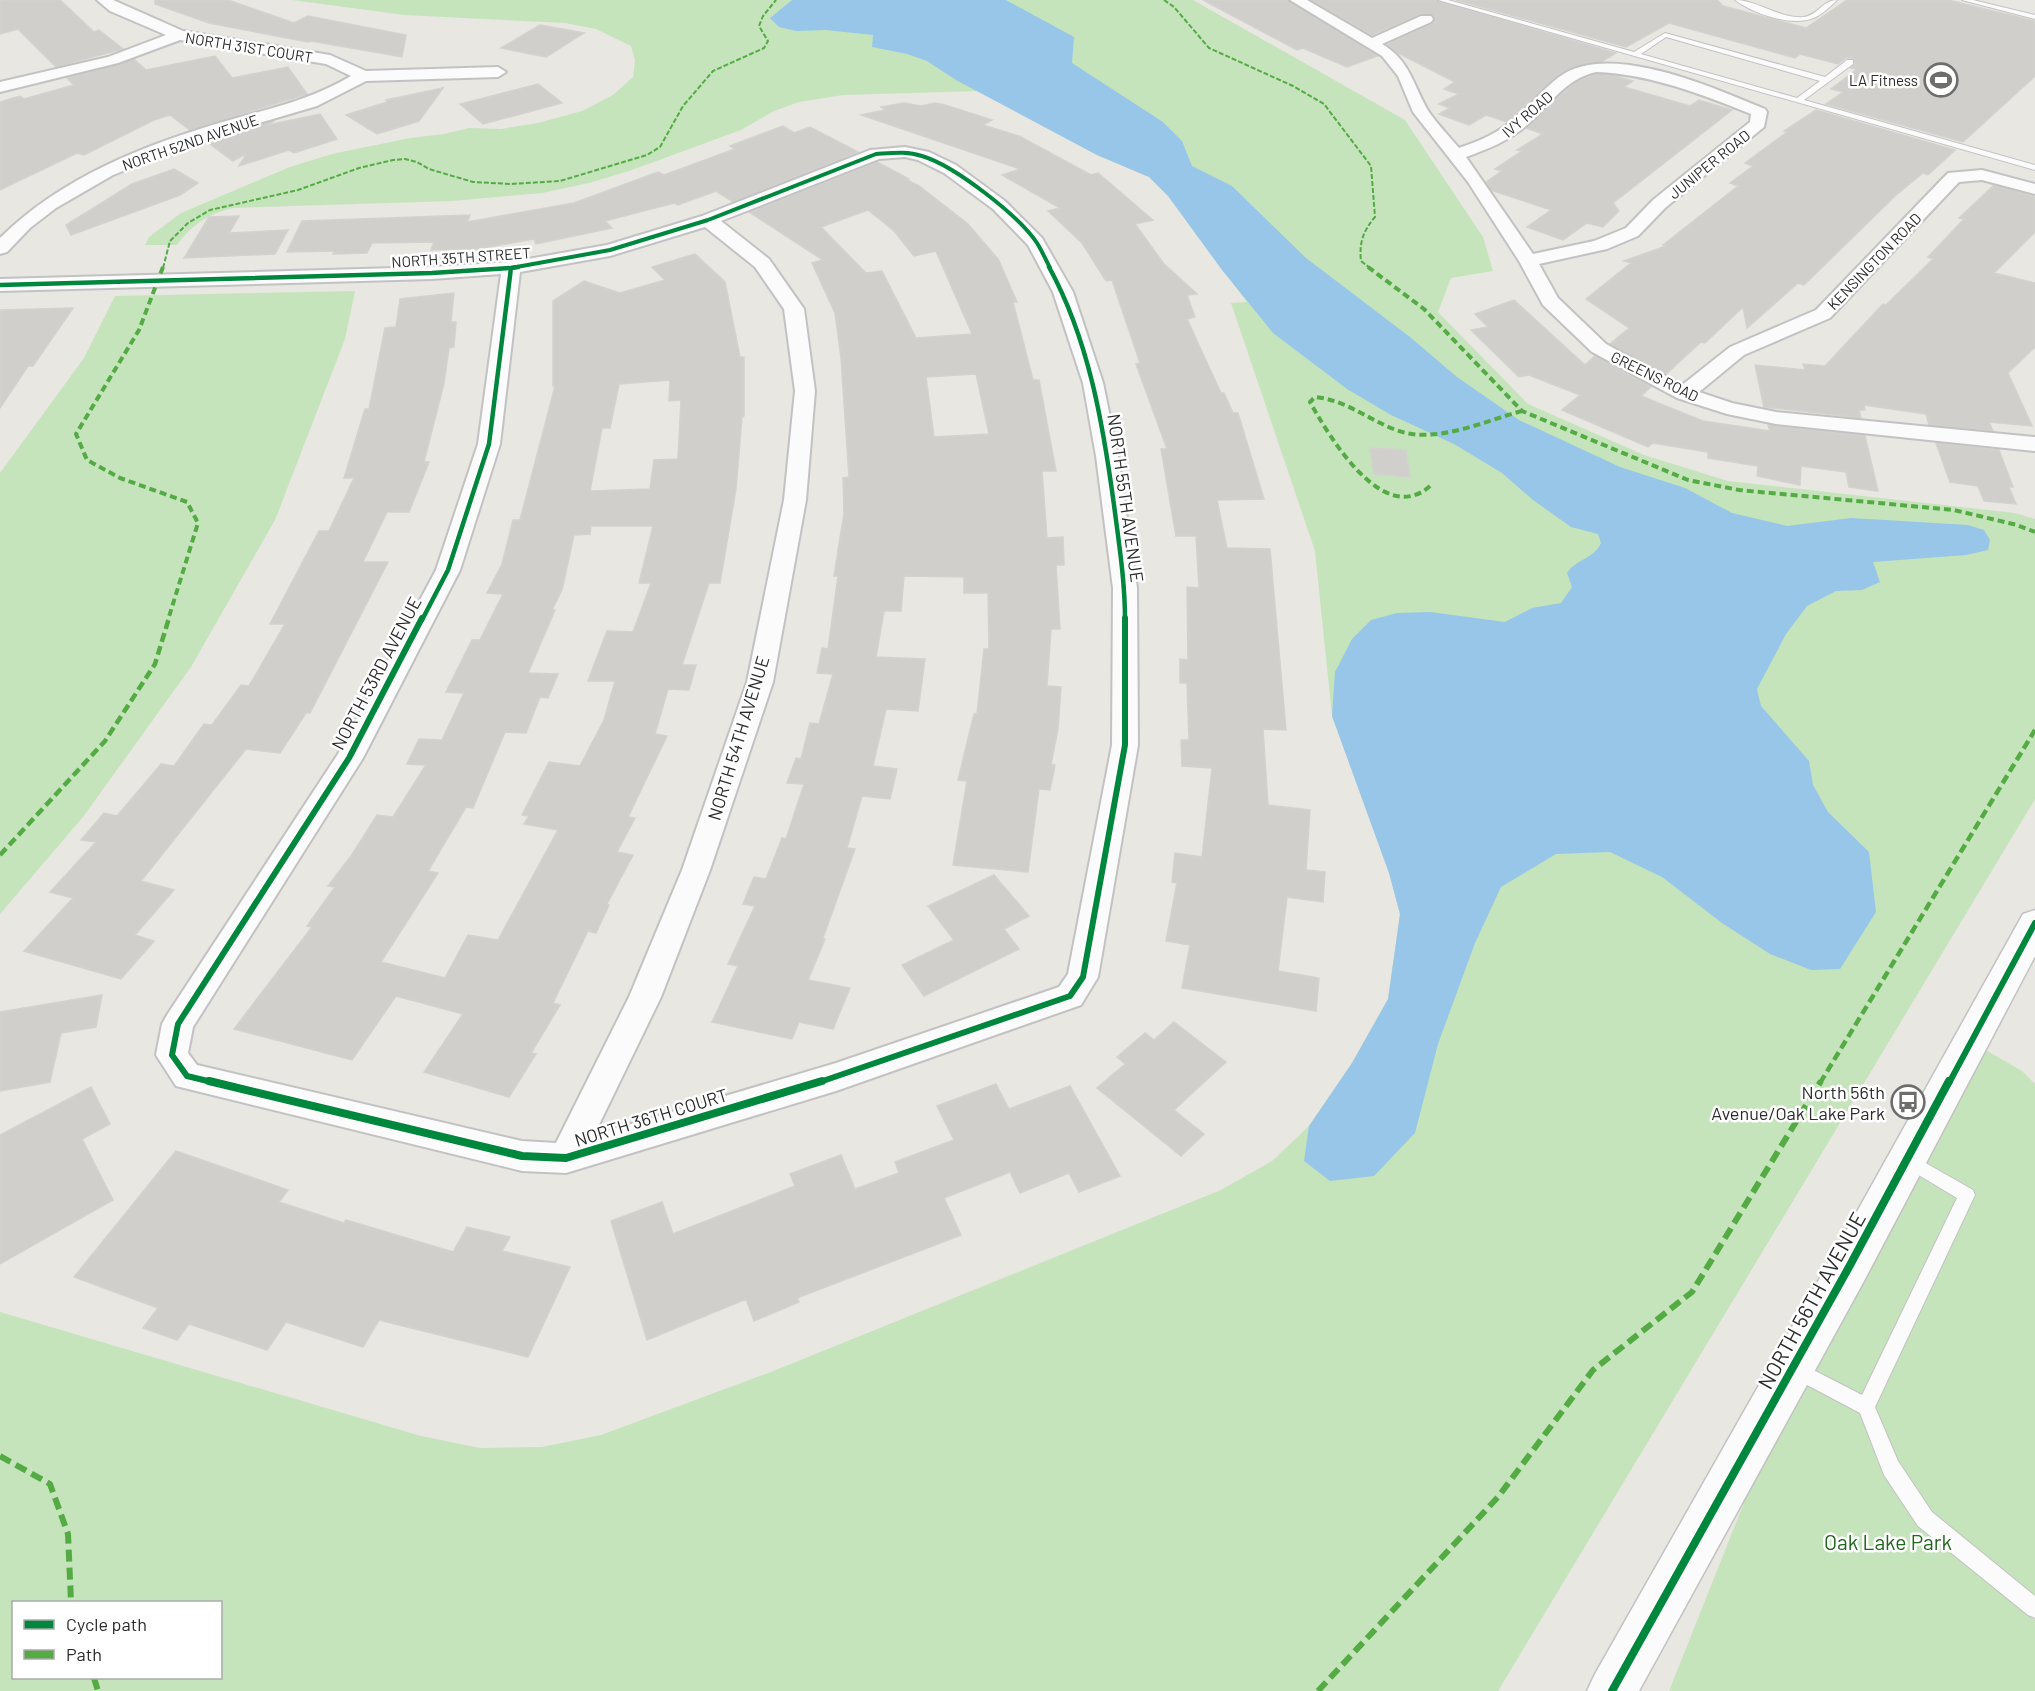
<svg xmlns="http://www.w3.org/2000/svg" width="2035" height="1691" font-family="Barlow,sans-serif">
	<rect width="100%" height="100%" fill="#e8e7e2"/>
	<path fill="#c5e4bc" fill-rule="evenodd" d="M292,0H1193L1405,120L1483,237L1493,271L1451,278L1438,312L1528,404L1644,455L1728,481L2015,513L2035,519V799L1498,1691H0V1312L421,1436L480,1448L542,1447L601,1435L771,1372L1221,1190L1272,1161L1309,1126L1352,1063L1388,999L1400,914L1389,873L1332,716L1315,551L1231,303L1247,302L1168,196L1149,177L1097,155L979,91L843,95L799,102L774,111L741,130L629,171L589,183L542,193L452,201L233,208C209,213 191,225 177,245H145L149,237L181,213L290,167L332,154L410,138L444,134L469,128L501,129L538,123L582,111L613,95L633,77L635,60L631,46L596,29L565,23L404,15ZM14,1602H220V1678H14Z
		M355,291L345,339L275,520L191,667L83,817L0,914V473L84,358L115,296Z
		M1984,1049L2022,1071L2035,1084V1691H1669L1759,1465Z"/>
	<path fill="#97c6e8" d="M792,0H1006L1074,37L1072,63L1163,122L1182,141L1192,166L1232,186L1306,258L1410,337L1457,377L1519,420L1620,467L1685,488L1732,513L1787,526L1851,518L1968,525L1984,530L1990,540L1988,550L1966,555L1873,562L1880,582L1862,590L1836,591L1807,606L1786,634L1757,689L1761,706L1809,761L1813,785L1828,812L1869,852L1876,912L1840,969L1811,970L1770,954L1722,923L1662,877L1610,852L1556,854L1501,887L1475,943L1438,1044L1415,1133L1374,1176L1330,1181L1304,1161L1309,1126L1352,1063L1388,999L1400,914L1389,873L1332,716L1335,672L1352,639L1371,620L1397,613L1430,612L1505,622L1532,608L1561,603L1572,587L1567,573C1576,559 1594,559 1601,543L1598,534L1571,527L1533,500L1502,473L1454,444L1391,415L1347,389L1273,333L1222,270L1168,196L1149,177L1097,155L956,80L927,61L907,54L872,47L873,35L826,30L796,31L779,27L770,18Z"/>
	<path fill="#d0cfcb" stroke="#d3d2ce" stroke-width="1.5" fill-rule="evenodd" d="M0,0H60L94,32L99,30L123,49L56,67L18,29L0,34Z
		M155,0H228L294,23L308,16L406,35L402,57L311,41L308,42L209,23L155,4Z
		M1203,0H1288L1377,56L1347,67L1303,48L1297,50Z
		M1311,0H1436L1616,53L1601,62L1579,65L1558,75L1507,122L1486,115L1469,125L1439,114L1450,108L1439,104L1459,94L1444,89L1455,82L1398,53L1387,44L1432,24L1435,20L1433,15L1420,14L1372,35Z
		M1456,0H1717L1723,6L1806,28L1847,0H1948L2035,21V76L1963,142L1826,104L1843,92L1831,89L1857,69L1851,68L1855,64L1853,58H1846L1838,64L1800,54L1795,58L1669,23L1626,47Z
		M540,25L584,33L546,57L501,48Z
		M215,56L232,78L288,67L307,94L190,130L170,115L154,120L84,155L77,153L0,190V102L20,96L24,99L74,85L67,78L134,59L146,70Z
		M1596,74L1615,76L1633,81L1624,87L1690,106L1699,100L1732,110L1613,203L1619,211L1603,227L1587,223L1563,240L1527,227L1551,210L1491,190L1486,182L1502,171L1495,169L1522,151L1517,150L1543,134L1526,128L1560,96L1576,82Z
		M538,84L562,103L483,124L460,104Z
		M443,88L419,121L377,134L346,115L387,102L386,100Z
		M904,103L921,106L935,103L945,105L992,120L983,125L1019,136L1091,175L1098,173L1153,220L1135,224L1164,264L1197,294L1187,295L1195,317L1187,319L1221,393H1224L1233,413H1238L1264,499L1217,500L1227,548L1270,549L1286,730L1263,729L1268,805L1310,810L1306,870L1325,872L1323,902L1287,897L1278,971L1319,978L1316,1011L1182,988L1190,945L1166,941L1177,883L1172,882L1175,853L1202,857L1212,768L1182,766L1181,740H1189L1187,683H1180V659L1188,660L1187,587L1199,588L1196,536H1176L1161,449H1167L1136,364L1140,363L1112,280L1106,281L1082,243L1048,211L1060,208L1002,175L1020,169L861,115L885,110L881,107Z
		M1816,110L1955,150L1928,175L1923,173L1896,195L1804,285L1798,283L1747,328L1743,307L1705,343L1701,342L1666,374L1610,344L1629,328L1586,299L1631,263L1624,261L1666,246L1663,245L1738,186L1730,183L1753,166L1745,163L1787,132L1784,131Z
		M320,114L337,139L294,153L289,150L239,166L247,153L233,161L206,141L274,121L268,125Z
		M783,126L794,133L810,127L858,152L733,202L716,191L678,205L674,203L605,221L612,228L536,244L534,239L477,249L431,250L434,242L372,243L367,253L333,254L334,251L287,252L302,221L470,215L467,222L574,203L658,172L664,175L735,149L730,146Z
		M877,162L909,179L907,180L919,186L968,224L998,259L1017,302H1013L1033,380H1039L1056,471H1042L1047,538L1063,537L1064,565H1056L1060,629H1051L1047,686L1061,687L1058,729L1051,764L1055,765L1050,790L1039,789L1028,872L953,865L967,781L958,780L974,714H977L984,649H989L988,593H964V577L904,576L901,611H884L876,657L925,659L918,711L886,709L873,766L897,769L890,799L862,796L847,848L855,849L823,938L825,939L808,980L850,988L833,1029L799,1022L792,1039L712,1022L738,966L728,964L755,906L743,904L754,877L766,879L782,838L786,839L804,784L787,783L796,758L801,759L810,723L819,724L833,674L817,673L822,648L828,649L838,576H834L844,513L843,478L849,477L841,358L835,313L812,263L823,260L749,212ZM868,210L894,231L914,256L936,251L972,334L916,338L882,271L866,273L821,227ZM976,374L989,434L934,437L926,377Z
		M174,169L198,183L180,195L71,235L66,225L132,184Z
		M1994,185L2035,197V232L1994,273L2035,283V347L2008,373L2032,426L1989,422L1993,431L1929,425L1926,414L1864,405L1865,410H1859L1861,418L1764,407L1755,365L1805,370L1803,364L1825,366L1883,304L1886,305L1933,259L1928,257L1964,219L1959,218Z
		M239,216L229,233L288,230L275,254L184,258L209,217Z
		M695,254L725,282L740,357H744V416L742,417L736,489L720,583H709L682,665H696L689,690L668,689L655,734L667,736L628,817L635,818L617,852L633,855L607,904L609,905L596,933L588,931L553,1003L560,1005L531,1053L536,1054L509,1097L424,1072L463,1014L396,996L352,1060L234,1029L312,927L307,926L335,887L328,886L351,856L377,815L393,817L426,765L407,764L419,739L442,740L464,693L446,692L472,640H480L503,594L487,593L502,564L513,520H520L555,386H553V301L584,281L620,293L665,280L652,267ZM670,380L669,401L681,400L678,459L654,460L650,489L590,491L602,428H610L619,384ZM591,526H653L639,583H651L633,632L607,631L588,681H615L604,720L580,766L549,762L522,815L529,816L524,824L558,830L498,940L468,935L445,978L381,962L438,873L428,871L466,807L473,808L505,732L526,733L540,697L548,698L558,674L528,673L555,610H552L562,590L574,535L590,534Z
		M454,293L451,322H456L454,347L449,348L444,383L424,462H429L409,512H387L363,562H388L310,713H306L280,753L246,749L141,881L174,890L135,935L154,941L121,979L24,951L73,898L50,892L96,842L81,840L104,813L117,816L161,764L174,766L204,724L212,725L241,685L249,686L285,624H270L319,531H329L354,478H344L365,409H369L385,328L396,327L400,299Z
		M1514,300L1585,365L1595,356L1651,387L1641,396L1703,421L1770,431L1768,425L1865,436L1878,491L1849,487L1846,472L1801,466L1800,485L1757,476L1758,466L1708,458V452L1653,443L1648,447L1562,410L1580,395L1529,375L1519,377L1471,330L1488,327L1475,314Z
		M73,308L33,366H28L0,408V310Z
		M1936,443L1999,450L2013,487H2009L2016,504L1984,501L1978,486L1950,482Z
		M1370,448L1406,450L1410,477L1374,474Z
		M994,875L1029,916L1004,929L1019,949L924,996L902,965L954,940L928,906Z
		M102,995L96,1027L61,1033L50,1082L0,1091V1012Z
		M1174,1022L1226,1062L1174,1110L1204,1134L1181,1156L1097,1088L1125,1064L1117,1057L1145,1033L1154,1040Z
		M996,1084L1009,1109L1070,1086L1120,1176L1079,1192L1069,1173L1020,1193L1010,1172L944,1198L961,1235L797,1298L799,1302L754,1321L746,1299L647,1340L611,1221L662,1202L673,1234L795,1186L790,1174L841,1155L855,1189L899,1173L895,1162L954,1140L937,1106Z
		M91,1087L110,1124L82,1139L113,1200L0,1264V1135Z
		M176,1151L288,1190L279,1202L344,1223L346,1220L453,1252L467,1227L510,1237L502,1251L570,1267L528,1357L379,1320L363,1347L286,1322L267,1350L189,1324L177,1340L143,1328L158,1308L74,1277Z"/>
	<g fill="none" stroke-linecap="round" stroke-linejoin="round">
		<g stroke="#c2c2c2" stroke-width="2">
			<path id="lane" d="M1438,0H1448L1634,52L1665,33L1825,77L1847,60H1853V64L1804,100L2035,165V170ZM1666,37L1820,81L1797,98L1641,54Z
				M1735,0C1758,0 1779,19 1804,17C1818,15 1823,0 1837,0C1830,7 1821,16 1811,19C1789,26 1752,13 1735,0Z
				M1962,0H1973L2035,15V19Z
				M1908,1153L1973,1190L1975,1195L1875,1407L1898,1461L1932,1512L2035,1596V1618L2028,1615L1918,1526L1884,1475L1860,1413L1790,1376L1787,1370L1790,1364L1796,1361L1862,1395L1957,1198L1902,1165L1900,1160L1902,1155Z"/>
		</g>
		<g stroke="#c2c2c2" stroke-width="4">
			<path id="street" d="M97,0H113L183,31L330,55L366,71L498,67L506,72L498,77L366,81L317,106L205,139L113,175L56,208L30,228L7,252L0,254V238C62,177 144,145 226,121C272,108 310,100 351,76L326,64L180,40L118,63L0,92V82L108,57L166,35L110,11Z
				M1290,0H1307L1372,38L1421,16H1431L1433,19L1431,22L1382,44C1411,61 1413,86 1429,112C1438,125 1449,136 1459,148C1479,141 1499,133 1515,118C1531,105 1543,89 1559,77C1608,40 1714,88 1765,109L1767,112L1764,127L1665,208L1638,236L1607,249L1539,264L1558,298L1606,344L1682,385L1730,347L1816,310L1948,173L1982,170L2035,184V194L1982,180L1959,182L1830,318L1744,355L1699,392L1732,403L1776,412L2035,437V451L1776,424L1727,414L1677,398L1592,352L1543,305L1519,261L1468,182L1413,112L1398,76L1382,56ZM1596,72C1650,74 1701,94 1751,114L1750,122L1653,200L1626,228L1594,241L1533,254L1466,157C1487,149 1509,141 1527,125C1549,106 1565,79 1596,72Z
				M905,147L929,152L956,165L1005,201L1042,238L1073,292L1103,383L1118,456L1137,588L1138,745L1098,977L1081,1005L836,1091L566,1173L522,1171L176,1086L156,1055L162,1024L167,1015L338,754L436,570L478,444L501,274L432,279L0,291V279L432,267L511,262L607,245L702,216L870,150ZM905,157L918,160L944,173L993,209L1028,245L1053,292L1083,383L1096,456L1113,588L1112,745L1068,974L1059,987L836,1063L594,1135L661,997L710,870L773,682L806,500L815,391L804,309L769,259L721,221L879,159ZM705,227L755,267L784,309L795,391L784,500L747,682L682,870L629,997L556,1143L522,1141L197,1065L188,1053L193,1027L363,758L460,570L500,444L520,272L610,256Z"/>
		</g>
		<g stroke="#c2c2c2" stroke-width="3">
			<path id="secondary" d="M2035,910V956L1864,1281L1639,1691H1587L1595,1674L1834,1253L2023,914Z"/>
		</g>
		<use href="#lane" fill="#fcfbfb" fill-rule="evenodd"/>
		<use href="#street" fill="#fcfbfb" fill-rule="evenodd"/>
		<use href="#secondary" fill="#fcfbfb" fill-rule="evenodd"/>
		<path stroke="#54ab44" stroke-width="2" stroke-dasharray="5 2" stroke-linecap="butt" d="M1164,0L1174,7L1209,48L1293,86L1324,104L1371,166L1375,217C1363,231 1359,243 1361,261L1370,268
			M163,268L170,241L188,223L210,210L298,190L359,168L393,160L405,159L417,162L429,169L473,182L510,184L560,181L647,155L660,147L683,106L713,71L764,48L768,41L759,26L763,16L776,0"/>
		<path stroke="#54ab44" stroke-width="4" stroke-dasharray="7 4" stroke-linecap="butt" d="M163,267L139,330L76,434L87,460L120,478L187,502L198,523L168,620
			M1368,267L1424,309L1522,411L1688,480L1739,490L1954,510L2017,525L2035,532
			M1430,486C1383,528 1329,436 1310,402L1315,397C1346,400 1367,419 1396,430C1435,445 1484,421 1522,411"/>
		<path stroke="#54ab44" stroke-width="4.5" stroke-dasharray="9 4.5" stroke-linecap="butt" d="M0,855L105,741L155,664L169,618
			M1820,1083L2035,730"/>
		<path stroke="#54ab44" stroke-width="6" stroke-dasharray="12 6" stroke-linecap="butt" d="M0,1456L50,1484L68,1534L71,1602
			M94,1678L98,1691
			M1318,1691L1498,1497L1593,1370L1692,1292L1821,1081"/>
		<g stroke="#fff" stroke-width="6">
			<path id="cycleway-far3" d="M509,268H511
				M511,268L610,250L708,220L876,154C892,153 907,151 922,156C955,166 1018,215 1037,243C1042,251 1046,260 1050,268"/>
		</g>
		<g stroke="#fff" stroke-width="8">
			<path id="cycleway-far2" d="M1049,267C1089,340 1103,424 1114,505C1119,544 1125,581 1125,620
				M511,268L518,267
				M0,285L432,273L511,268
				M422,620L448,570L489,444L511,268"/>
		</g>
		<g stroke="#fff" stroke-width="10">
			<path id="cycleway-far1" d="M216,1083L187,1076L172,1055L178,1024L349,758L422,618
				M817,1083L1070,996L1083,977L1125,745V618
				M1949,1083L2035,923"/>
		</g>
		<g stroke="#fff" stroke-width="11">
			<path id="cycleway" d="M209,1081L522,1156L566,1158L822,1081
				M1612,1691L1849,1267L1949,1081"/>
		</g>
		<use href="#cycleway-far3" stroke="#00873e" stroke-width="4"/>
		<use href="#cycleway-far2" stroke="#00873e" stroke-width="4.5"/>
		<use href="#cycleway-far1" stroke="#00873e" stroke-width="6"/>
		<use href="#cycleway" stroke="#00873e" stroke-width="8"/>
	</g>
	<defs>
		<g id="stadium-ring" transform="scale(1.725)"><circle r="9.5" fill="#fff" stroke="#6d6d6b" stroke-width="1.5"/><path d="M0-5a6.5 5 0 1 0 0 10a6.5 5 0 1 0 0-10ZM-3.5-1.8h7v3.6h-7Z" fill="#6d6d6b"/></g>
		<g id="bus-ring" transform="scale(1.725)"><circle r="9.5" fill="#fff" stroke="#6d6d6b" stroke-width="1.5"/><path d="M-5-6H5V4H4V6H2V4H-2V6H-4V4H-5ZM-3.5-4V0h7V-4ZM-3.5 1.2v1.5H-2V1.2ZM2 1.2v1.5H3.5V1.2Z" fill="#6d6d6b"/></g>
	</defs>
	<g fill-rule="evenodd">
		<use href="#stadium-ring" x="1941" y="80"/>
		<use href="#bus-ring" x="1908" y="1102"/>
	</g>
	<g text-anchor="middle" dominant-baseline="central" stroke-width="5" stroke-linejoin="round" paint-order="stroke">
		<g font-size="15" fill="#2b2b2b" stroke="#fff">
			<text transform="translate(249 47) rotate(9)">NORTH 31ST COURT</text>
			<text transform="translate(1527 114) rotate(-41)">IVY ROAD</text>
			<text transform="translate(190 142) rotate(-19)">NORTH 52ND AVENUE</text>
			<text transform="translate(1709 164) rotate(-39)">JUNIPER ROAD</text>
			<text transform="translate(461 257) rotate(-4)">NORTH 35TH STREET</text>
			<text transform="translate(1874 261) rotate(-46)">KENSINGTON ROAD</text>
			<text transform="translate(1655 376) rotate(26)">GREENS ROAD</text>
		</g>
		<g font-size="15" fill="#2b2b2b" stroke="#fff" text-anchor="end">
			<text x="1918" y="80">LA Fitness</text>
		</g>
		<g font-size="18" fill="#2b2b2b" stroke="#fff">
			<text transform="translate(1126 498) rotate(82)">NORTH 55TH AVENUE</text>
			<text transform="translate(376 673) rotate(-62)">NORTH 53RD AVENUE</text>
			<text transform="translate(738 738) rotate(-73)">NORTH 54TH AVENUE</text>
			<text transform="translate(651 1117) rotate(-17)">NORTH 36TH COURT</text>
		</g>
		<g font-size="18" fill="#2b2b2b" stroke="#fff" text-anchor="end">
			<text x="1885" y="1092">North 56th<tspan x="1885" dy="21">Avenue/Oak Lake Park</tspan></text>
		</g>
		<g font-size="21" fill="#2b2b2b" stroke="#fff">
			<text transform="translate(1811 1300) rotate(-61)">NORTH 56TH AVENUE</text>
		</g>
		<g font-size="21" fill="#20661c" stroke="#fff">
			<text x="1888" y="1541">Oak Lake Park</text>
		</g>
	</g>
	<rect x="12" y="1601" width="210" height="78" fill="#ffffff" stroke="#aaaaaa" stroke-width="1.5"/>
	<rect x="24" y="1620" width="30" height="9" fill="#00873e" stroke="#aaaaaa" stroke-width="1.5"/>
	<text x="66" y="1631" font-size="18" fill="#2b2b2b">Cycle path</text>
	<rect x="24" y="1650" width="30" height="9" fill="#54ab44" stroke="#aaaaaa" stroke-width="1.5"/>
	<text x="66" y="1661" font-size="18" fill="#2b2b2b">Path</text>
</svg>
